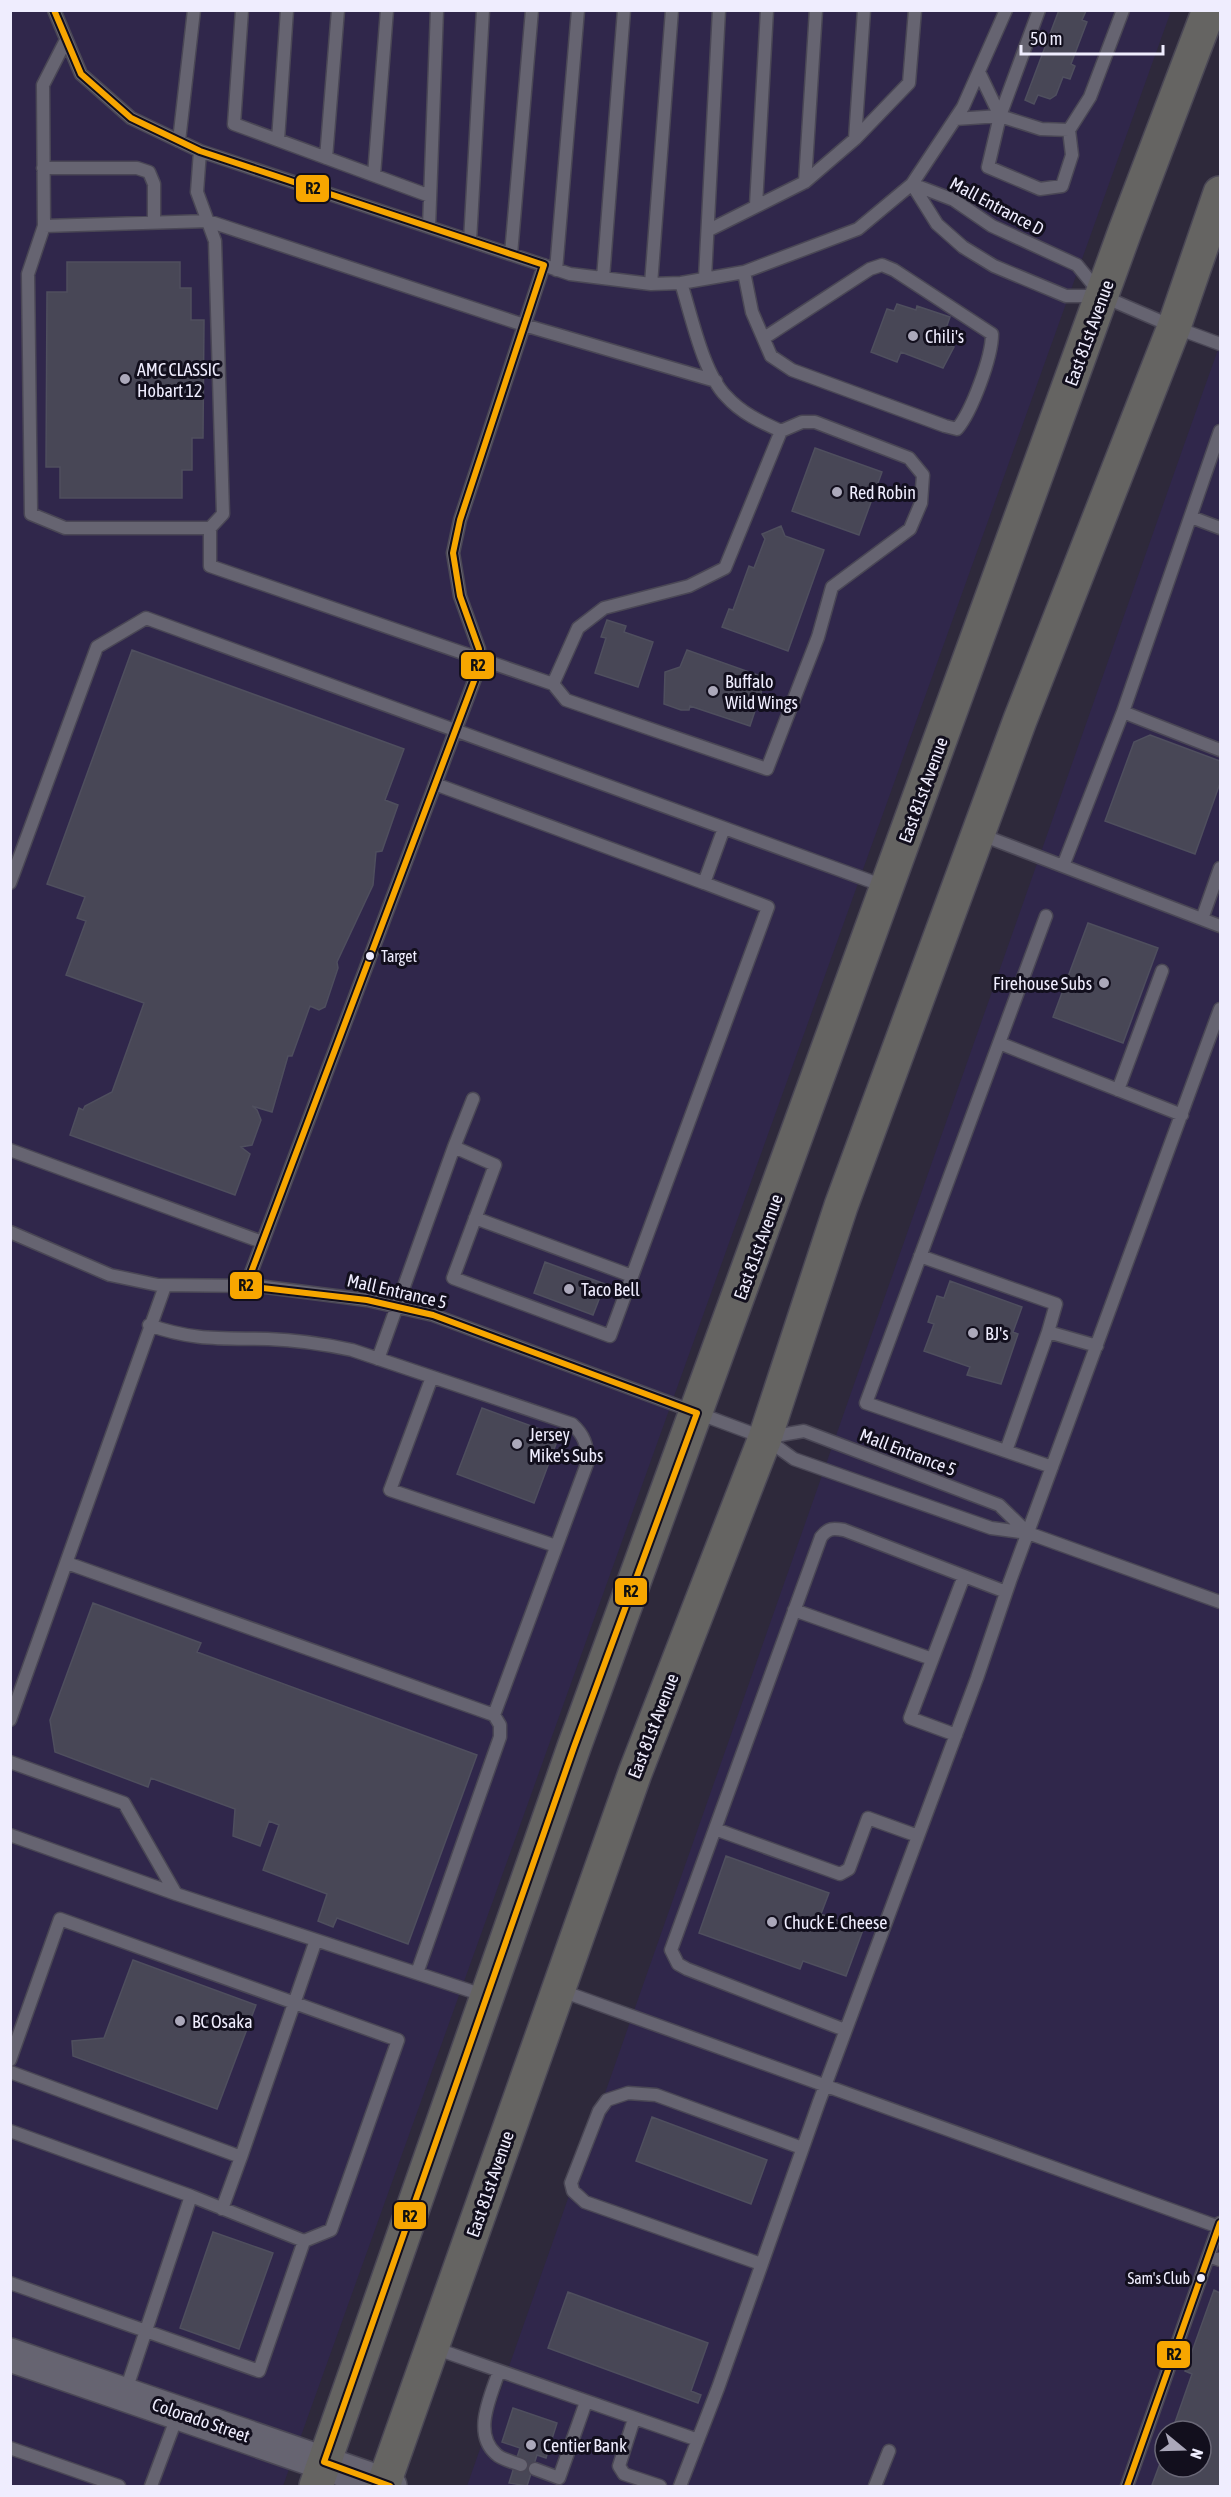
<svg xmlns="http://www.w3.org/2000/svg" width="1231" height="2497" font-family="'Asap Condensed',sans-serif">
	<rect width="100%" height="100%" fill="#2e293b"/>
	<path fill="#30274b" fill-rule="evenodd" d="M11,11H1171L283,2486H11Z
		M1220,344V2486H467L1184,445ZM1165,2431H1201V2467H1165Z"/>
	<path fill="#484756" stroke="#4f4f5e" stroke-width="1.5" d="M1059,10L1086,11L1082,20L1087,22L1071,64L1075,66L1070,79L1063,77L1056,95L1050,99L1038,95L1034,104L1025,100Z
		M67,262H180V288H191V320H204L203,438H192V470H182V498H60V467H46L47,292H67Z
		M897,304L916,310L917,306L950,317L944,334L954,338L951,346L954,347L943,368L901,352L897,362L871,352L887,309L894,311Z
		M815,448L882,472L859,535L792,511Z
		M781,526L785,536L824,550L788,651L722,627L729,609L733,610L749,566L754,568L765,539L762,534Z
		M607,620L626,626L624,632L653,642L638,687L595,673L606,638L601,637Z
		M132,650L404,749L385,800L398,805L382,851L376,852L373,885L337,962L338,968L325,1007L319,1010L310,1006L292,1056H288L272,1112L252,1106L257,1110L261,1120L252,1145L241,1147L250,1154L235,1195L70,1135L79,1108L83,1110L85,1106L112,1092L144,1003L66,975L86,921L77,918L85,897L47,884Z
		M687,650L766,678L750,726L690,706L689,710H681L664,704L665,672L680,667Z
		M1150,735L1220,761V783L1195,854L1105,821L1134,742Z
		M1088,923L1158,948L1123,1043L1053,1017Z
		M545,1262L605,1284L593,1315L534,1293Z
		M950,1281L1022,1307L1013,1332L1018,1334L1001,1384L967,1375L970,1367L924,1351L934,1324L928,1322L937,1296L944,1298Z
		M482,1408L559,1436L534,1503L457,1474Z
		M93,1603L201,1643L197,1652L477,1755L408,1944L337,1918L333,1927L318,1921L327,1894L263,1870L279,1825L269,1821L260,1846L233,1836L235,1809L151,1778L148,1787L55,1752L50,1720Z
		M726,1856L829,1893L821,1914L863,1930L846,1976L803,1961L800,1969L699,1933Z
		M133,1960L256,2005L217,2109L73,2056L72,2041L104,2038Z
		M652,2117L767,2160L751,2204L636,2161Z
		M213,2232L273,2253L239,2349L180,2328Z
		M1214,2290L1220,2293V2486H1156L1152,2485L1165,2450V2467H1201V2431H1172L1192,2374L1185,2371Z
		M568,2292L708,2343L691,2391L701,2395L698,2403L548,2348Z
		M513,2408L557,2423L546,2458L537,2455L527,2486L509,2483L520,2448L502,2442Z"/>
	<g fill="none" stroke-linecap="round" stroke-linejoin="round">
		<g stroke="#4a4755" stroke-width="15">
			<path id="lane" d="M54,10L81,74L131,118L200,151L570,274L651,284L681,283L744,272L858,229L912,184L963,107L1006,10
				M242,10L234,124L430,196
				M1039,10L1000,116L988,167L1040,189L1062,186L1072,155L1069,130
				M66,40L43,85L44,226L28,274L31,514L65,528H210L223,514L215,241L197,192L200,151
				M1000,116L1041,129L1069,130L1090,97L1123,10
				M955,119L1000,116L979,72
				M855,139L864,10
				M278,140L287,10
				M179,141L194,10
				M326,158L338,10
				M43,168H137L149,172L154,184V223
				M374,175L387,10
				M805,182L816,10
				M912,184L937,224L963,247L994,266L1066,296H1102L1174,327L1220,344
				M912,184L954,200L992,226L1077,265L1100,293
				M756,205L767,10
				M44,226L208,221L524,325L716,381
				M429,227L437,10
				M709,230L805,182L855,139L909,83L915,10
				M470,241L483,10
				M511,254L532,10
				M556,270L578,10
				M744,272L752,312L771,356L792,370L945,426L957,429C972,411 992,357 992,334L894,270L882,265L870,269L764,338
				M603,278L624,10
				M705,278L719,10
				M651,284L672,10
				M1191,517L1220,528
				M210,528V566L553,684L578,628L604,608L689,586L725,568L781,431C761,422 741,413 726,396C703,373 691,314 681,283
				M553,684L566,700L767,769L818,637L832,587L910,529L921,503L923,475L909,458L815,422H802L781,431
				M1123,712L1220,431
				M435,784L704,883
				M979,834L1220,926
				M1063,866L1123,712L1220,750
				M10,883L97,647L146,618L884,886
				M1046,916L999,1043L1182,1115
				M1202,919L1220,868
				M999,1043L866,1403L1052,1467
				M1118,1090L1162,971
				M473,1099L454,1147L495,1165L453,1278L610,1336L768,907L704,883L724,828
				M10,1150L262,1242
				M475,1218L632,1276
				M10,1232L110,1275L158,1285L258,1286L367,1300L433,1315L765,1438L794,1459L991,1528L1028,1533L1220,1602
				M920,1256L1056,1304L1048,1332
				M246,1286L477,673L479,649L460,596L453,553L460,520L544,265
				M149,1325C194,1341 222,1338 268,1339C297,1340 324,1344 352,1350L572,1424C584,1435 587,1444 588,1461L494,1715
				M378,1359L454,1147
				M432,1377L390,1490L556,1546
				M769,1437L804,1431L999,1505L1028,1533
				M1006,1451L1048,1332L1097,1346
				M67,1563L494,1715L500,1725V1737L417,1973
				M794,1610L932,1659
				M10,1720L165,1286
				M956,1735L910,1718L964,1576
				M10,1762L124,1803L176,1894
				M715,1829L840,1874L849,1869L868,1818L918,1836
				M10,1835L176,1894L486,1996
				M559,1990L1219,2227
				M845,2030L687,1969L678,1964L671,1950L821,1537C828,1528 833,1528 844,1530L1006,1592
				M10,2060L60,1919L398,2040L331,2230L304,2241
				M10,2072L241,2157L316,1940
				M10,2131L191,2196
				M222,2209L241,2157
				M1209,2256L1220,2260
				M761,2264L585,2202L573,2191L571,2183L599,2111L607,2100L628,2093L656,2095L802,2148
				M10,2283L259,2371L304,2241L191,2196L125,2393
				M434,2348L698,2440
				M499,2371C491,2396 472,2433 496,2454C502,2460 514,2462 521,2465
				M634,2419L619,2466L624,2474L660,2486
				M10,2448L119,2486
				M535,2469L559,2478L586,2402
				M151,2486L178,2414
				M680,2486L718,2388L819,2102L977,1678L1010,1581L1220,1009
				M875,2486L889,2451
				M1127,2486L1220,2223"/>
		</g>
		<g stroke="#4a4755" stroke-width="36">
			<path id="secondary" d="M10,2355L390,2486"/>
		</g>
		<g stroke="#4a4755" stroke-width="36">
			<path id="highway" d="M316,2486L574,1747L1125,231L1209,10
				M383,2486L635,1773L765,1438L841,1206L1020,720L1174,327L1220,193"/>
		</g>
		<use href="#lane" stroke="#666471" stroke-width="12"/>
		<use href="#secondary" stroke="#666471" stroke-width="33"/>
		<use href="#highway" stroke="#656462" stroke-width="33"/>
		<g stroke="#120f1d" stroke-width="10">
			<path id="bus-1" d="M54,10L81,74L131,118L200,151L544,265L460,520L453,553L460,596L479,649L477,673L246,1286L367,1300L433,1315L697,1413L574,1747L324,2462L390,2486
				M1127,2486L1220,2223"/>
		</g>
		<use href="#bus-1" stroke="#f7a600" stroke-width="6"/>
	</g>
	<g fill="#aba8ba" stroke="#120f1d" stroke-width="2">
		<circle cx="913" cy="336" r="6"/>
		<circle cx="125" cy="379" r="6"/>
		<circle cx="837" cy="492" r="6"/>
		<circle cx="713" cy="691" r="6"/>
		<circle cx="1104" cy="983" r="6"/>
		<circle cx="569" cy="1289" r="6"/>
		<circle cx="973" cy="1333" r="6"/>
		<circle cx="517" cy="1444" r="6"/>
		<circle cx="772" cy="1922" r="6"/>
		<circle cx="180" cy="2021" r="6"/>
		<circle cx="531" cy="2445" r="6"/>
	</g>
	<g fill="#efedfe" stroke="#120f1d" stroke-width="2">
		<circle cx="370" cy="956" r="5"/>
		<circle cx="1201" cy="2278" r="5"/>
	</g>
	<g text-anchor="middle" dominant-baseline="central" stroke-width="6" stroke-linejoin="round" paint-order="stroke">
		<g font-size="16" fill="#efedfe" stroke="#120f1d" text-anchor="start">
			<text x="381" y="956">Target</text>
			<text x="1190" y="2278" text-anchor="end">Sam's Club</text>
		</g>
		<g font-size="18" fill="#efedfe" stroke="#120f1d">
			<text transform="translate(997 206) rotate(28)">Mall Entrance D</text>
			<text transform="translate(1089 333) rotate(-70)">East 81st Avenue</text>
			<text transform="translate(923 790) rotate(-70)">East 81st Avenue</text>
			<text transform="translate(758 1247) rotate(-70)">East 81st Avenue</text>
			<text transform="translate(397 1291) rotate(13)">Mall Entrance 5</text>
			<text transform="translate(908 1452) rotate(21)">Mall Entrance 5</text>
			<text transform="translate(653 1726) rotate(-69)">East 81st Avenue</text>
			<text transform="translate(490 2184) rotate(-71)">East 81st Avenue</text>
			<text transform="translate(201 2420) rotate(19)">Colorado Street</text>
		</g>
		<g font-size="18" fill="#efedfe" stroke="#120f1d" text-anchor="start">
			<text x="925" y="336">Chili's</text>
			<text x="137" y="369">AMC CLASSIC<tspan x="137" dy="21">Hobart 12</tspan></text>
			<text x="849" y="492">Red Robin</text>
			<text x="725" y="681">Buffalo<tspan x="725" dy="21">Wild Wings</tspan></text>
			<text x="1092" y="983" text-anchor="end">Firehouse Subs</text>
			<text x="581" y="1289">Taco Bell</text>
			<text x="985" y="1333">BJ's</text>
			<text x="529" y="1434">Jersey<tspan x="529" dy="21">Mike's Subs</tspan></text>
			<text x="784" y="1922">Chuck E. Cheese</text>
			<text x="192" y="2021">BC Osaka</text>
			<text x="543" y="2445">Centier Bank</text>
		</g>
	</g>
	<g stroke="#120f1d" stroke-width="2">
		<rect x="295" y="174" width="35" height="29" rx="6" fill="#f7a600"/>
		<rect x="460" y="651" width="35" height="29" rx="6" fill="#f7a600"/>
		<rect x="229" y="1271" width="34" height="29" rx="6" fill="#f7a600"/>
		<rect x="614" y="1577" width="34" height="29" rx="6" fill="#f7a600"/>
		<rect x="393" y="2201" width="34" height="29" rx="6" fill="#f7a600"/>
		<rect x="1156" y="2340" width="35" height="29" rx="6" fill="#f7a600"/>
	</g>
	<g font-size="16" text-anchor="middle" font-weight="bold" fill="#111">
		<text x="313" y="194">R2</text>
		<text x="478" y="671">R2</text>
		<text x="246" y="1291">R2</text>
		<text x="631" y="1597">R2</text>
		<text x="410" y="2222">R2</text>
		<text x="1174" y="2360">R2</text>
	</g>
	<rect width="1231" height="2497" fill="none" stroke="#efedfe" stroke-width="24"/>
	<g transform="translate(1183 2449) rotate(109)"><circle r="28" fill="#120f1d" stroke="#6a6877" stroke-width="1.5"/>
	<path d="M0-4.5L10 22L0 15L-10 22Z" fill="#aba8ba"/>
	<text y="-9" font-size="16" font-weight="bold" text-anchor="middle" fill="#efedfe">N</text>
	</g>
	<path d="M1021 45v9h142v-9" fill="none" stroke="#efedfe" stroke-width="3"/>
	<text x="1030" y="45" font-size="18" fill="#efedfe" stroke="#120f1d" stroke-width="4.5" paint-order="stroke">50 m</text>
</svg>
